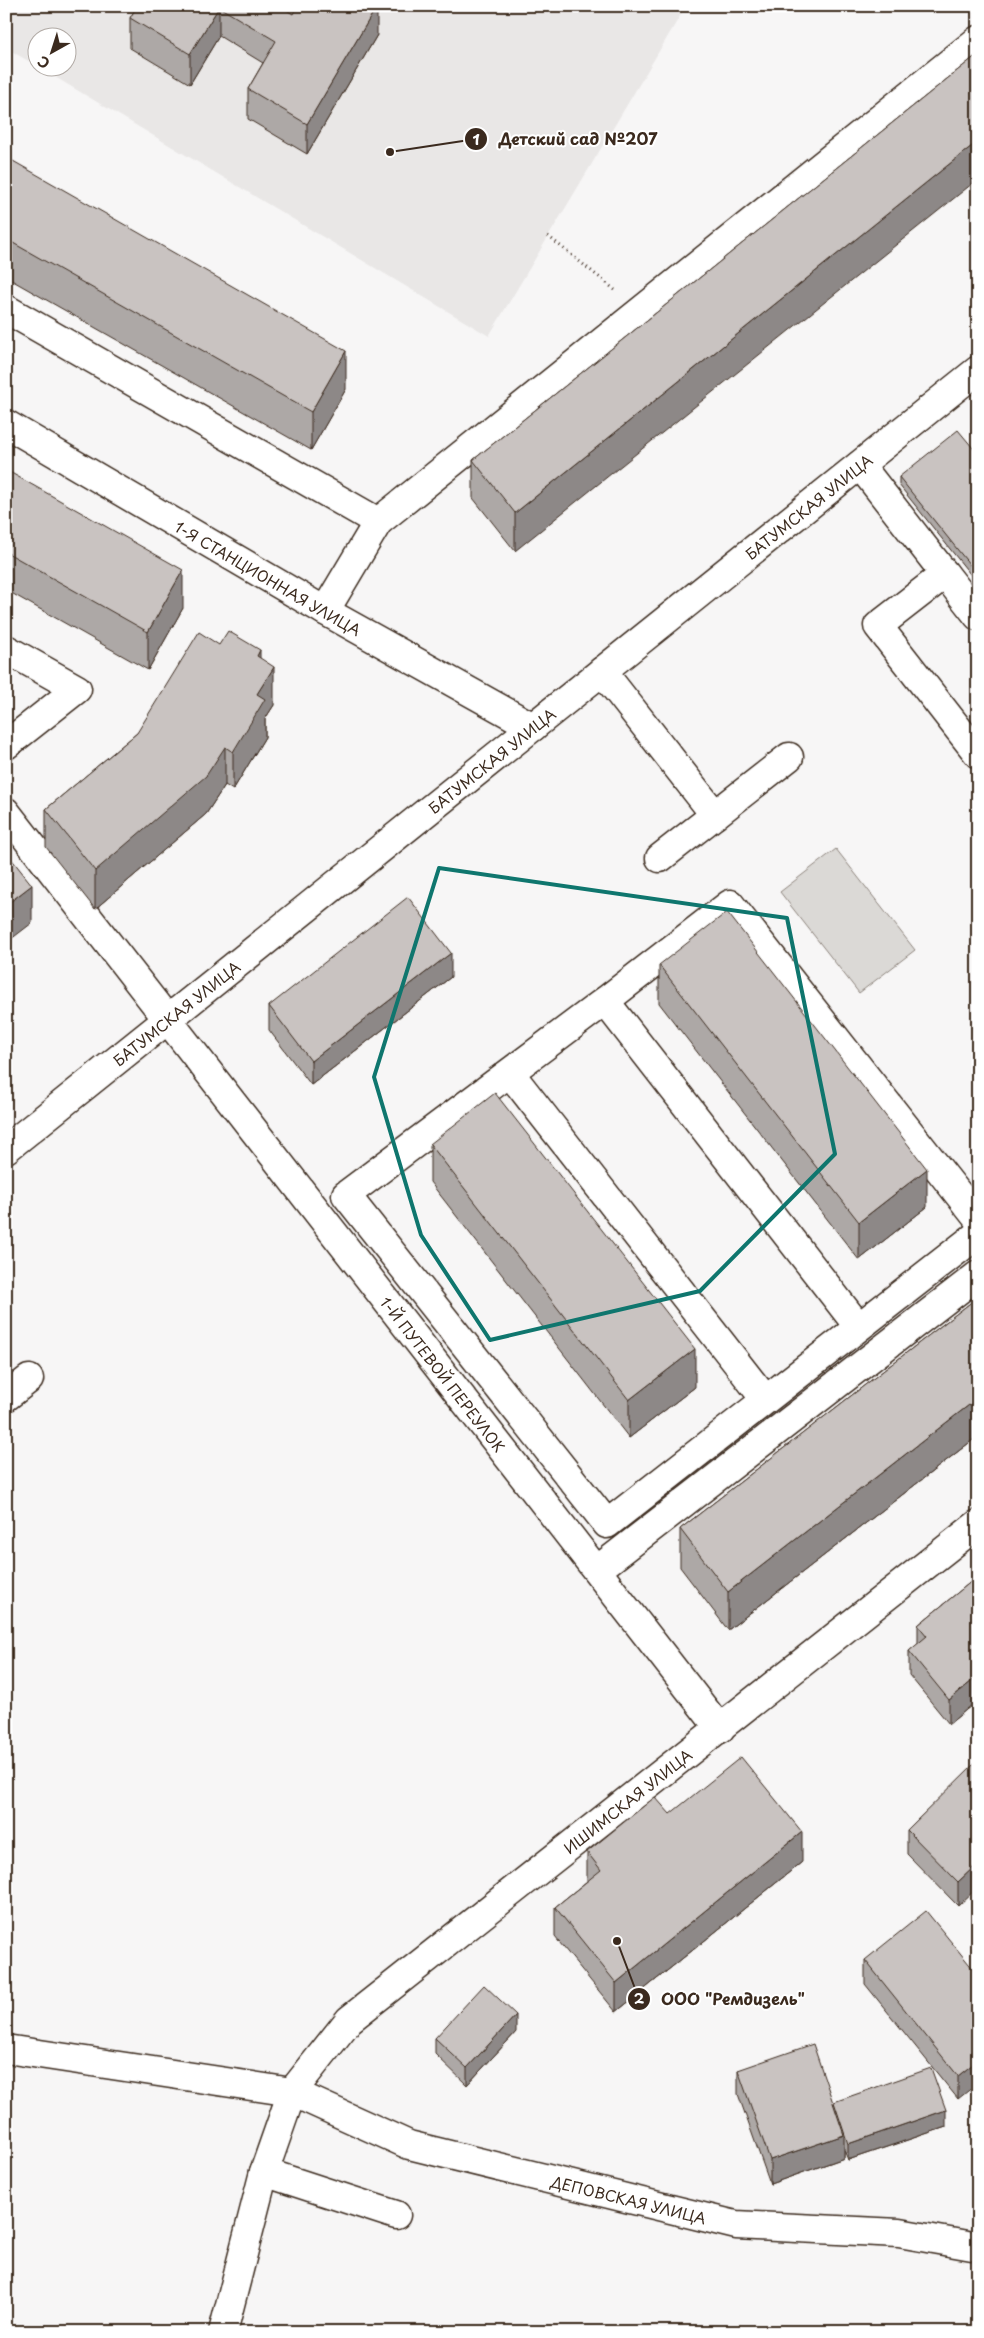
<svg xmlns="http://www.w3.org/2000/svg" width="984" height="2338" font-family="'Playpen Sans',sans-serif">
	<rect width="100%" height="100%" fill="#f7f6f6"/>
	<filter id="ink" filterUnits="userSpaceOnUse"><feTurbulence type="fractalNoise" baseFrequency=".02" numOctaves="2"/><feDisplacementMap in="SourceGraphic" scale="10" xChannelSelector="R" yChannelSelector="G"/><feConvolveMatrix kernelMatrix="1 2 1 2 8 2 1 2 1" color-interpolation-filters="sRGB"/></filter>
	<g filter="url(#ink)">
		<path fill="#e9e7e6" d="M6,6H686L489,336L40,68H68V38H38L37,66L6,48Z"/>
		<path fill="#dbd9d6" stroke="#8b827a" d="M836,849L915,950L859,993L780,892Z"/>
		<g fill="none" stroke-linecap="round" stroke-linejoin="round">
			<g stroke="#3b2a1e" stroke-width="31">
				<g id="minor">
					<path d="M6,309L378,522"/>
					<path id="s1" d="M6,424L325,611L533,727"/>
					<path d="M860,465L945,574L878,626L978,754"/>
					<path d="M945,574L978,616"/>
					<path d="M325,611L378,522L978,40"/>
					<path d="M6,649L77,689L6,745"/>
					<path d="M602,671L715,815"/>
					<path id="s2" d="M6,812L720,1729"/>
					<path d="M660,858L789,757"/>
					<path d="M605,1001L346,1195L607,1524L978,1234"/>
					<path d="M510,1073L765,1399"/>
					<path id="s3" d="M6,1149L978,370"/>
					<path d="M858,1326L605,1001L730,904L978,1219"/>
					<path d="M6,1397L29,1379"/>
					<path d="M597,1570L978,1275"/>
					<path id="s4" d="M6,2049L292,2092L409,2145L736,2225L899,2233L978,2247"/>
					<path d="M264,2172L396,2215"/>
					<path id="s5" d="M223,2332L264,2172L292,2092L349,2020L978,1524"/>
				</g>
			</g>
			<path stroke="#3b2a1e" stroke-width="3" stroke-dasharray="1 4" stroke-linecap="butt" d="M548,236L615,290"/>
			<use href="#minor" stroke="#fff" stroke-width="28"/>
		</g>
		<path fill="#ada8a6" stroke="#3b2a1e" d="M137,6H280L293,14L377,35L307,154L248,119V89L263,63L219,36L190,84L130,48V18Z
			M978,54L515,551L473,498V460Z
			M6,157L346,389L311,450L6,277Z
			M978,454V584L899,485V477Z
			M6,470L183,608L148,670L6,590Z
			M219,645L260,658L274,705L265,719V737L233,790L225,785L206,814L95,909L46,847V809L137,733Z
			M659,965L927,1207L859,1260L659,1003Z
			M451,977L311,1085L269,1030V1006Z
			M430,1144L695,1387L629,1438L430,1182Z
			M978,1297V1436L728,1630L680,1567V1529Z
			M978,1576V1700L949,1724L909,1675V1651L918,1644V1625Z
			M978,1762L958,1906L907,1854V1830Z
			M670,1814L802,1862L616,2012L555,1937V1907L587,1881V1852Z
			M865,1960L978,1975L958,2099L865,1984Z
			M516,2032L467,2085L435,2054V2038Z
			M738,2070L834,2104L946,2127L848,2160L844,2150V2158L770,2184L738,2094Z"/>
		<path fill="#8d8887" stroke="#3b2a1e" d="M377,6V35L307,154V124Z
			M219,7V36L190,84V54Z
			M978,141V179L515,551V513Z
			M346,351V389L311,450V412Z
			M183,570V608L148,670V632Z
			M260,650V688L257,656Z
			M274,667V705L265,719V737L233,790V752L257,694Z
			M225,747V785L206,814L95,909V871Z
			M32,885V923L6,943V905Z
			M451,953V977L311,1085V1061Z
			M927,1169V1207L859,1260V1222Z
			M695,1349V1387L629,1438V1400Z
			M978,1398V1436L728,1630V1592Z
			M978,1676V1700L949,1724V1700Z
			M802,1832V1862L616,2012V1983Z
			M978,1863V1887L958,1906V1882Z
			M516,2015V2032L467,2085V2068Z
			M978,2060V2083L958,2099V2076Z
			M946,2110V2127L848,2160V2144Z
			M844,2135V2158L770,2184V2160Z"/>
		<path fill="#c9c3c1" stroke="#3b2a1e" d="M137,6H280L293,14L297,6H377L307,124L248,89L276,41L219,7L190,54L130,18Z
			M978,54V141L515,513L473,460Z
			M6,157L346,351L311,412L6,239Z
			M958,430L978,454V575L899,477Z
			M6,470L183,570L148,632L6,552Z
			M228,631L260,650L257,656L274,667L257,694L265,699L233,752L225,747L206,776L95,871L46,809L137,733L199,632L219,645Z
			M6,852L32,885L6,905Z
			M408,897L451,953L311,1061L269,1006Z
			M727,912L927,1169L859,1222L659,965Z
			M495,1093L695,1349L629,1400L430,1144Z
			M978,1297V1398L728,1592L680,1529Z
			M978,1576V1676L949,1700L909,1651L927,1636L918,1625Z
			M741,1757L802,1832L616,1983L555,1907L601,1870L587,1852L655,1797L670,1814Z
			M977,1761L978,1863L958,1882L907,1830Z
			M926,1911L978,1975V2060L958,2076L865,1960Z
			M484,1985L516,2015L467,2068L435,2038Z
			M813,2044L844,2135L770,2160L738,2070Z
			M931,2068L946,2110L848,2144L834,2102Z"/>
	</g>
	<path fill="none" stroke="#0f766e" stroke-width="4" stroke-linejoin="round" d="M439,868L787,918L835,1154L700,1291L490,1340L421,1235L374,1077Z"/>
	<g text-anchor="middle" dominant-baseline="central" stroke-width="4" stroke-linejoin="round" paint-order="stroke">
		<g font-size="15" fill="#3b2a1e" stroke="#fff">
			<text stroke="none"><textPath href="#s3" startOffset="1028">БАТУМСКАЯ УЛИЦА</textPath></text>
			<text stroke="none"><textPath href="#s1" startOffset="304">1-Я СТАНЦИОННАЯ УЛИЦА</textPath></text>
			<text stroke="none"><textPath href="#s3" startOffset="622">БАТУМСКАЯ УЛИЦА</textPath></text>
			<text stroke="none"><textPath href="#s3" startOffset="218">БАТУМСКАЯ УЛИЦА</textPath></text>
			<text stroke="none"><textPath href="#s2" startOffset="712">1-Й ПУТЕВОЙ ПЕРЕУЛОК</textPath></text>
			<text stroke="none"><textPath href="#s5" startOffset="696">ИШИМСКАЯ УЛИЦА</textPath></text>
			<text stroke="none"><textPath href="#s4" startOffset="644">ДЕПОВСКАЯ УЛИЦА</textPath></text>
		</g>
	</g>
	<path fill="none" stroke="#3b2a1e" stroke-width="2" d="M390 152L476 139M617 1941L639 1999"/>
	<g fill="#3b2a1e" stroke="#fff" stroke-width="2">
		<circle cx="390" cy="152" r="5"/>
		<circle cx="617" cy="1941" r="5"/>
		<circle cx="476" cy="139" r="12"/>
		<circle cx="639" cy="1999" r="12"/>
	</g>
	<g font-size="15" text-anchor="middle" font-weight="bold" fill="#fff">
		<text x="476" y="145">1</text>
		<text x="639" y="2004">2</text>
	</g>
	<g font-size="16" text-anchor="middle" font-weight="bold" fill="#3b2a1e" stroke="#fff" stroke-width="4" stroke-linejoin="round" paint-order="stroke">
		<text x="578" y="145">Детский сад №207</text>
		<text x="733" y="2005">ООО "Ремдизель"</text>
	</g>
	<rect width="984" height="2338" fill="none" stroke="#fff" stroke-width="25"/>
	<rect x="12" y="12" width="959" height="2313" fill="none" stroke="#3b2a1e" stroke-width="2" filter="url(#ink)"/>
	<g transform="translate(52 52) rotate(219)"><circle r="24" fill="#ffffff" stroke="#b1aaa5"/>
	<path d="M0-4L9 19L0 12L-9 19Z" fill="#3b2a1e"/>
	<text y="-8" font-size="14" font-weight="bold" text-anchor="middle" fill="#3b2a1e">С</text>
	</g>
</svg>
